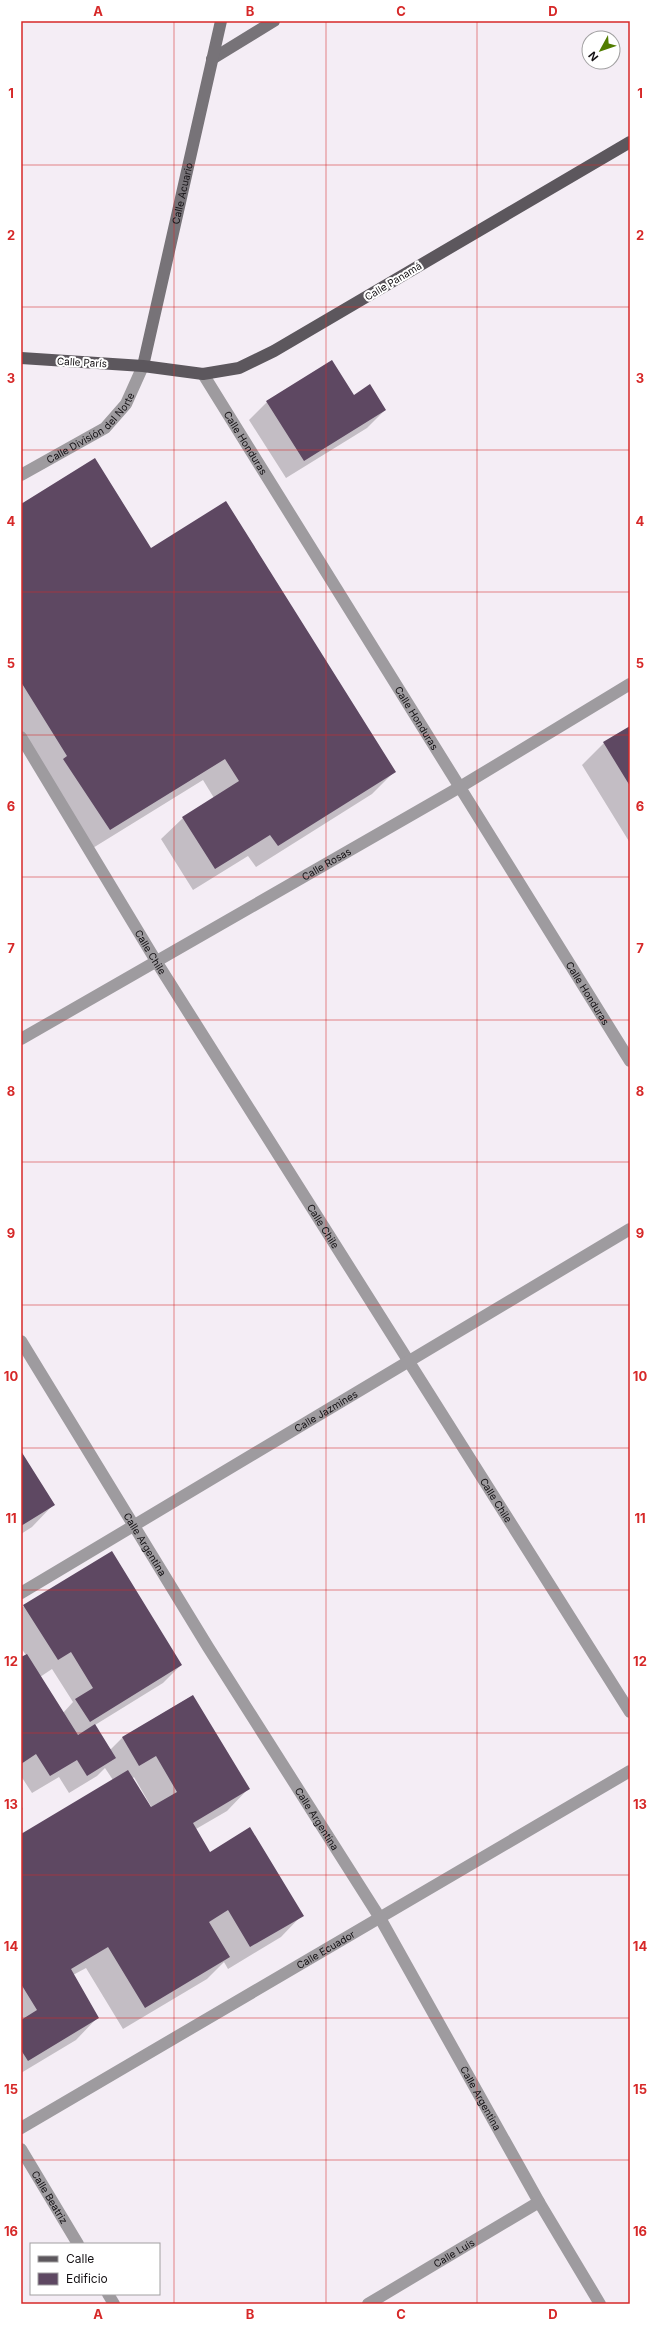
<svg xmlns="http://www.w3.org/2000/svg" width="651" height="2325" font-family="Inter,sans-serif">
	<rect width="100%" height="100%" fill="#f4edf5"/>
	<path fill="#0003" fill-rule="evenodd" d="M267,402L385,410L367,428L286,478L249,420Z
		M21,505L150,549L394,772L372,794L256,867L248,856L193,890L161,839L183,818L214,798L203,780L88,851L21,738Z
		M630,727V843L582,765L604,743Z
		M21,1453L53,1505L32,1527L21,1534Z
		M24,1606L181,1665L163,1683L95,1725L110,1750L122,1738L192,1696L248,1789L227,1811L196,1829L209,1853L302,1915L281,1937L228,1969L224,1962L207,1979L123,2029L86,1968L73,1975L97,2018L76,2040L21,2073V1835L113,1780L105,1768L97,1776L69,1793L59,1777L32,1793L21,1776V1658L26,1655L21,1648V1608ZM52,1669L73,1702L63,1713L40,1677ZM134,1777L152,1808L150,1809L132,1779Z
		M21,1805L23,1809L21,1811Z"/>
	<path fill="#5e4862" d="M332,360L354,395L370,384L386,410L304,461L266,401Z
		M95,458L151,548L226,501L396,772L278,846L270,835L215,869L182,817L239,781L225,759L110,830L63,759L67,756L21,682V504Z
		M630,726V786L603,742Z
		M21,1451L55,1505L21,1526Z
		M112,1551L182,1665L90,1722L75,1699L93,1688L71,1652L58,1660L23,1605Z
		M27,1654L78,1735L95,1724L116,1758L87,1776L77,1760L50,1776L36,1754L21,1764V1657Z
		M193,1695L250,1789L193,1823L210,1852L250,1827L304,1916L250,1947L228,1910L209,1922L230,1957L145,2008L108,1947L71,1969L99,2018L28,2061L21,2050V2020L37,2010L21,1984V1834L128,1770L151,1807L177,1792L156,1756L139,1766L122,1737Z"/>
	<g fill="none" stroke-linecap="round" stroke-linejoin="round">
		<g stroke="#9e9b9f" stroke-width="12">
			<path id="s1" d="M203,374L630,1061"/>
			<path id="s2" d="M21,475L105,428L126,404L143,366"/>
			<path id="s3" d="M21,737L156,961L630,1712"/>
			<path id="s4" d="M21,1039L460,787L630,684"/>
			<path id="s5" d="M21,1341L208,1647L380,1918L539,2202L600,2304"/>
			<path id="s6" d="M21,1593L630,1229"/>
			<path id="s7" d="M21,2128L630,1771"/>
			<path id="s8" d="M21,2149L78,2244"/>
			<path d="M108,2294L114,2304"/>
			<path id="s9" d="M368,2304L539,2202"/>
		</g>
		<g stroke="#777378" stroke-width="12">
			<path d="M212,59L274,21"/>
			<path id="s10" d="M143,366L221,21"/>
		</g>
		<path stroke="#5c575d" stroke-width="12" d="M21,358L143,366L203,374L239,368L274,351L630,142"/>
	</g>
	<path fill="none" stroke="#d62828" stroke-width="1" stroke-opacity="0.55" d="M174,21V2304M326,21V2304M477,21V2304M21,165H630M21,307H630M21,450H630M21,592H630M21,735H630M21,877H630M21,1020H630M21,1162H630M21,1305H630M21,1448H630M21,1590H630M21,1733H630M21,1875H630M21,2018H630M21,2160H630"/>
	<g text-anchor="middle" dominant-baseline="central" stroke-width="4" stroke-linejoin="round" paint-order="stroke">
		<g font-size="10" fill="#141114" stroke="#fff">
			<text stroke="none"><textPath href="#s10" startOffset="177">Calle Acuario</textPath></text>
			<text transform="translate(393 281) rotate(-31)">Calle Panamá</text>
			<text transform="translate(82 362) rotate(3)">Calle París</text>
			<text stroke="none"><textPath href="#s2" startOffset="85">Calle División del Norte</textPath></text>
			<text stroke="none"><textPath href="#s1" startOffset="81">Calle Honduras</textPath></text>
			<text stroke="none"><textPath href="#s1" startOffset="405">Calle Honduras</textPath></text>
			<text stroke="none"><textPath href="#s4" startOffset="352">Calle Rosas</textPath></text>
			<text stroke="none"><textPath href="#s3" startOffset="251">Calle Chile</textPath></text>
			<text stroke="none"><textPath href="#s1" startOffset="729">Calle Honduras</textPath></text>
			<text stroke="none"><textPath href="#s3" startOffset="575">Calle Chile</textPath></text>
			<text stroke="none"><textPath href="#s6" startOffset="355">Calle Jazmines</textPath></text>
			<text stroke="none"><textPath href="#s3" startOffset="899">Calle Chile</textPath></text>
			<text stroke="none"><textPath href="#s5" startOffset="238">Calle Argentina</textPath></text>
			<text stroke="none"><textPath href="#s5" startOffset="562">Calle Argentina</textPath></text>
			<text stroke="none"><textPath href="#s7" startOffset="353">Calle Ecuador</textPath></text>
			<text stroke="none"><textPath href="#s5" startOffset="886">Calle Argentina</textPath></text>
			<text stroke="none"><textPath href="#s8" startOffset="56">Calle Beatriz</textPath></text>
			<text stroke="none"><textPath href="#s9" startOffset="100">Calle Luis</textPath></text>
		</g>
	</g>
	<rect width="651" height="2325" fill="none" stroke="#ffffff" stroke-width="44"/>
	<rect x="30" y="2243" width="130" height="52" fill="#ffffff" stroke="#a1a0a1"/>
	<rect x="38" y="2256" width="20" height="6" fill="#5c575d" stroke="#a1a0a1"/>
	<text x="66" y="2263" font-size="12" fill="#141114">Calle</text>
	<rect x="38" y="2273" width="20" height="12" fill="#5e4862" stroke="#a1a0a1"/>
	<text x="66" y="2283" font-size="12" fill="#141114">Edificio</text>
	<g transform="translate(601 50) rotate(230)"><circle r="19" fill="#ffffff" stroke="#a1a0a1"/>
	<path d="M0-3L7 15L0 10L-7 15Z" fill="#517c00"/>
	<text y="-6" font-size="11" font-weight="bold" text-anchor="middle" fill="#141114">N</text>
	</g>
	<rect x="22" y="22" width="607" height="2281" fill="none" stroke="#d62828" stroke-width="1.5"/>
	<g font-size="13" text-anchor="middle" font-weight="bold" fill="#d62828">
		<text x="98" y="16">A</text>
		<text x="250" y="16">B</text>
		<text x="401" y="16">C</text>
		<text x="553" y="16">D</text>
		<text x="11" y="98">1</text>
		<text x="640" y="98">1</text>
		<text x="11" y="240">2</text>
		<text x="640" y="240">2</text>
		<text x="11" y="383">3</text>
		<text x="640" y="383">3</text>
		<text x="11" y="526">4</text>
		<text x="640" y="526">4</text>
		<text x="11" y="668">5</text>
		<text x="640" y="668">5</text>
		<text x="11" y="811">6</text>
		<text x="640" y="811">6</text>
		<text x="11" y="953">7</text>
		<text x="640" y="953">7</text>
		<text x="11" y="1096">8</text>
		<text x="640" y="1096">8</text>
		<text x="11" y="1238">9</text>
		<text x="640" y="1238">9</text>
		<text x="11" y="1381">10</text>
		<text x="640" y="1381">10</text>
		<text x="11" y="1523">11</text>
		<text x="640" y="1523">11</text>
		<text x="11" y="1666">12</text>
		<text x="640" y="1666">12</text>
		<text x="11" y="1809">13</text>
		<text x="640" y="1809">13</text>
		<text x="11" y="1951">14</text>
		<text x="640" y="1951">14</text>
		<text x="11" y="2094">15</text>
		<text x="640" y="2094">15</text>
		<text x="11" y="2236">16</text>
		<text x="640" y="2236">16</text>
		<text x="98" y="2319">A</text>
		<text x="250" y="2319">B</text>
		<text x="401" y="2319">C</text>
		<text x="553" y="2319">D</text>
	</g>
</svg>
